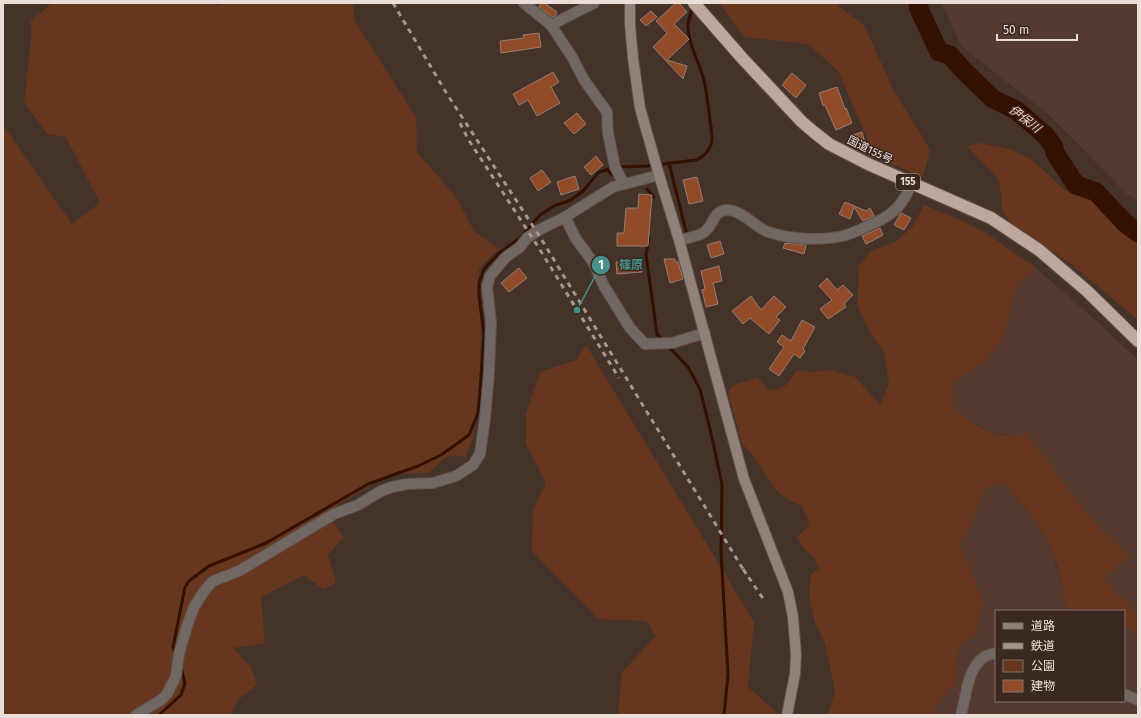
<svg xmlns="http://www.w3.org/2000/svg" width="1141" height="718" font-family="'Fira Sans','Noto Sans JP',sans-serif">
	<rect width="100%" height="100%" fill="#45332a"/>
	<path fill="#543a2f" d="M941,3H1138V201L1127,194L1047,113L962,47Z
		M1036,268L1093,318L1138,360V616L1103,578L1129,557L1112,538L1101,530L1064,484L1012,436L993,433L964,418L952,406L953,382L983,363L1003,339L1016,287Z
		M1002,482L1036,522L1052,551L1061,582L1066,611H996V701H1124V628L1134,631L1138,637V715H933L934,707L955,684L959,645L976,635L983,601L960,544L973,520L979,502L985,488Z"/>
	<path fill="#67361f" d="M52,3H213L217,6L226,3H353L354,20L416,117L417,152L456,197L474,231L499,249L479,268C481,311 482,354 478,397C476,417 475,440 465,457C445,452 442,460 429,473L390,474L326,512L344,537L328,555L336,583L323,589L304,575L261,597L265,643L233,648L251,667L257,685L239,699L230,715H3V125L72,224L100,203L66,137L47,134L24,102L31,42V21Z
		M719,3H838V6L864,25L894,91L930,149L923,177L866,153L868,140L838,71L808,44L744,37Z
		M979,143L1006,148L1030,158L1066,191L1075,193L1091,194L1112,216L1138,239V320L1070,263L1011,224L1002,210L1001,192L998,179L967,146Z
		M924,205L963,221L986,233L1036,268L1016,287L1003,339L983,363L953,382L952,406C967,421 988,435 1010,436C1015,436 1021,434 1026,433L1064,484L1101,530L1112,538L1129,557L1104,578L1138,616V637L1134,631L1124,628V611H1066C1063,591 1060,570 1052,551C1042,527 1020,501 1002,482L985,488L979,502L973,520L960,544L983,601L976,635L959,645L955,684L934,707L933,715H828L835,691L825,643L815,622L810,600L809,588L811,575L819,568L814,558L803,548L797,537L808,527L809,521L802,506L789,500L778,492L752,455L742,443L728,392L733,385L757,378L770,391L785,386L797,370L815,372L831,370L855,377L880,404L889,385L886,364L884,352L871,334L857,306L859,265L871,251L897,241L913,226Z
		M586,345L754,622L748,687L777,713L776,715H618L622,672L656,636L646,621L598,619L532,551L533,510L546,483L526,444V414L540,372L576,360Z"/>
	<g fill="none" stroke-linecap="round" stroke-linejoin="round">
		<path stroke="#331000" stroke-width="3" d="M669,163L687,235
			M618,167L647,166L696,160C704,157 712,148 712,139C712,133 711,126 710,120C708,107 707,93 704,80C699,62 688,44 688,24C689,18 691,12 693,6
			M608,169L609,172L613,175
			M647,189L654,197
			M649,238L646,255L657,334L663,341
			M667,345L688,367L700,389L711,433L722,485L721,552L728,675L724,715
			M176,655L173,647L185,587L189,581L209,566L266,543L368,484L418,466L441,455L469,435L478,413L480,392L484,334L479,296V283L484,269L498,254L520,238L540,215L554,206L571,200L583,191L599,172L613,168
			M159,715L181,695L185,683L181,667"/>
		<path stroke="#331000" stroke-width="19" d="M918,3L919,9L939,52L950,55L963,70L993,99L1016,110L1045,135L1054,147L1055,153L1076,185L1096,192L1126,224L1138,233"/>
	</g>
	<path fill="#924b29" stroke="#937d73" d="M541,3H544L557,12L555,16L552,17L539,7Z
		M676,3H679L687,12L674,24L689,39L667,60L687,66L683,79L653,47L667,33L656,21Z
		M651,11L657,17L646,26L640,20Z
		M539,33L541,47L501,53L500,41L524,38L523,35Z
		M553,72L559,82L551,87L560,103L537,116L528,100L519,105L513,94Z
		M792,73L806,85L796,98L782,85Z
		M837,87L845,109L846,108L852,123L836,130L825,105L823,106L819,93Z
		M577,113L586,124L574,134L564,123Z
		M862,132L865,143L857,146L853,135Z
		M596,156L603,165L591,175L584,167Z
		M542,170L551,182L538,191L530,178Z
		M575,176L579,189L561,195L557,182Z
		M697,177L703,201L689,204L683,180Z
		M639,194L652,195L648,246H617V233H624L626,208H638Z
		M845,202L866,211L870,208L874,216L863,221L854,207L850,219L839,214Z
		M901,213L911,218L904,230L894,225Z
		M880,228L883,235L866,244L862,236Z
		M720,241L724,254L711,258L707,245Z
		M785,243L806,245L804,254L783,248Z
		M664,259H675V262H678L683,279L670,283Z
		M642,261V272L617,274L616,262Z
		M719,266L722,281L713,283L718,304L706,307L702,290L705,289L701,271Z
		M519,268L527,278L509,292L501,283Z
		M827,278L837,290L843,285L853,295L844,304L846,307L828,319L820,309L832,300L819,286Z
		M751,296L761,310L774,296L786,307L776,317L780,320L769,334L750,318L743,324L732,311Z
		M802,320L815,327L803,349L805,351L800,358L794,354L779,376L769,369L784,347L777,342L782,335L791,341Z"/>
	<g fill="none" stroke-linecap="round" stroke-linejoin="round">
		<g stroke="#63524a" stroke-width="12">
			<path id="street" d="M524,3L551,25L572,57L584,80L607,112L608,133L615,167L624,184
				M551,25L594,3
				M565,217L576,239L593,262L604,286L630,328L645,344L672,343L705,333
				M679,240C687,238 696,237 703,233C714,227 712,210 728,210C743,211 755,227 768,232C792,240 823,241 847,235C855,232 864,228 872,224C884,219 896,212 903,200C907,195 909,189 911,184
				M1124,694L1138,700
				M136,715L161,700L167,694L176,676L179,654L187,626L194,607L204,591L213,581L239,571L334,514L358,505L381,491L392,487L407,484L433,483L456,476L473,465L480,454L485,418L489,373L491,322L487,287L490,276L506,257L520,247L527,238L539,230L565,217L613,187L659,175
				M961,715C966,697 967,669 984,657C987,655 992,654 996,653"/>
		</g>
		<g stroke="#63524a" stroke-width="12">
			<path id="secondary" d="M630,3V24L633,58L640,108L659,175L679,240L744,479L788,592L793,617L796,654L795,674L787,715"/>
		</g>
		<g stroke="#63524a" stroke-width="14">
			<path id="highway" d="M694,3L743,59L802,122L815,133L829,144L868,164L991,218L1039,250L1087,291L1138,341"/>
		</g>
		<use href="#street" stroke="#716763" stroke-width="10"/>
		<use href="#secondary" stroke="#90817a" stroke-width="10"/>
		<use href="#highway" stroke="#bea79c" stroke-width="12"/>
		<path stroke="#a5958f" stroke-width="3" stroke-dasharray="5 5" stroke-linecap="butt" d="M393,3L447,94L540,237L746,574
			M460,123L468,139L537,245L619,378
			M743,569L764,600"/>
	</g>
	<g text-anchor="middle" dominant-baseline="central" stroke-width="3" stroke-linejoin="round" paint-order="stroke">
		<rect fill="#3b2820" stroke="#b6a7a2" stroke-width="1" x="896" y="174" width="24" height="16" rx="3"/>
		<g font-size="10" font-weight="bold" fill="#ebded9">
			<text x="908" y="182">155</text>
		</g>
		<g font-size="11" fill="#ebded9" stroke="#3b2820">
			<text transform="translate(870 150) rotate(26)">国道155号</text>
		</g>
		<g font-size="12" font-style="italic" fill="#facfbd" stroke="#3b2820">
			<text transform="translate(1025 119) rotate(38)">伊保川</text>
		</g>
	</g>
	<path fill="none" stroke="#469089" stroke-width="1.5" d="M577 310L601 265"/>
	<g fill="#469089" stroke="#3b2820" stroke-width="1.5">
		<circle cx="577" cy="310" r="4"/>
		<circle cx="601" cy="265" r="10"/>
	</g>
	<g font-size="12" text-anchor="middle" font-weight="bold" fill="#fff">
		<text x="601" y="269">1</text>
	</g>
	<g font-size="12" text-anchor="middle" font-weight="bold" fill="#469089" stroke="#3b2820" stroke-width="3" stroke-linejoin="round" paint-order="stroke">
		<text x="631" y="269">篠原</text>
	</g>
	<rect width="1141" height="718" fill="none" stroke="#ebded9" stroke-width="8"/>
	<rect x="995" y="610" width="130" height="92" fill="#3b2820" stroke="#81716a"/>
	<rect x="1003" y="623" width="20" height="6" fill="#90817a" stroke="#81716a"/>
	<text x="1031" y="630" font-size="12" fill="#ebded9">道路</text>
	<rect x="1003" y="643" width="20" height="6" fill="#a5958f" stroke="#81716a"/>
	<text x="1031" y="650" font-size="12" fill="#ebded9">鉄道</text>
	<rect x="1003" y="660" width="20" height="12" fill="#67361f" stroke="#81716a"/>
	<text x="1031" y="670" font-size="12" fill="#ebded9">公園</text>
	<rect x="1003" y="680" width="20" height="12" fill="#924b29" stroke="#81716a"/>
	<text x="1031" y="690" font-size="12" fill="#ebded9">建物</text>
	<path d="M997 34v6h80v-6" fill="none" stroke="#ebded9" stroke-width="2"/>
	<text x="1003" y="34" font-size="12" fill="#ebded9" stroke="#3b2820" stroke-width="3" paint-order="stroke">50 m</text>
</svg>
